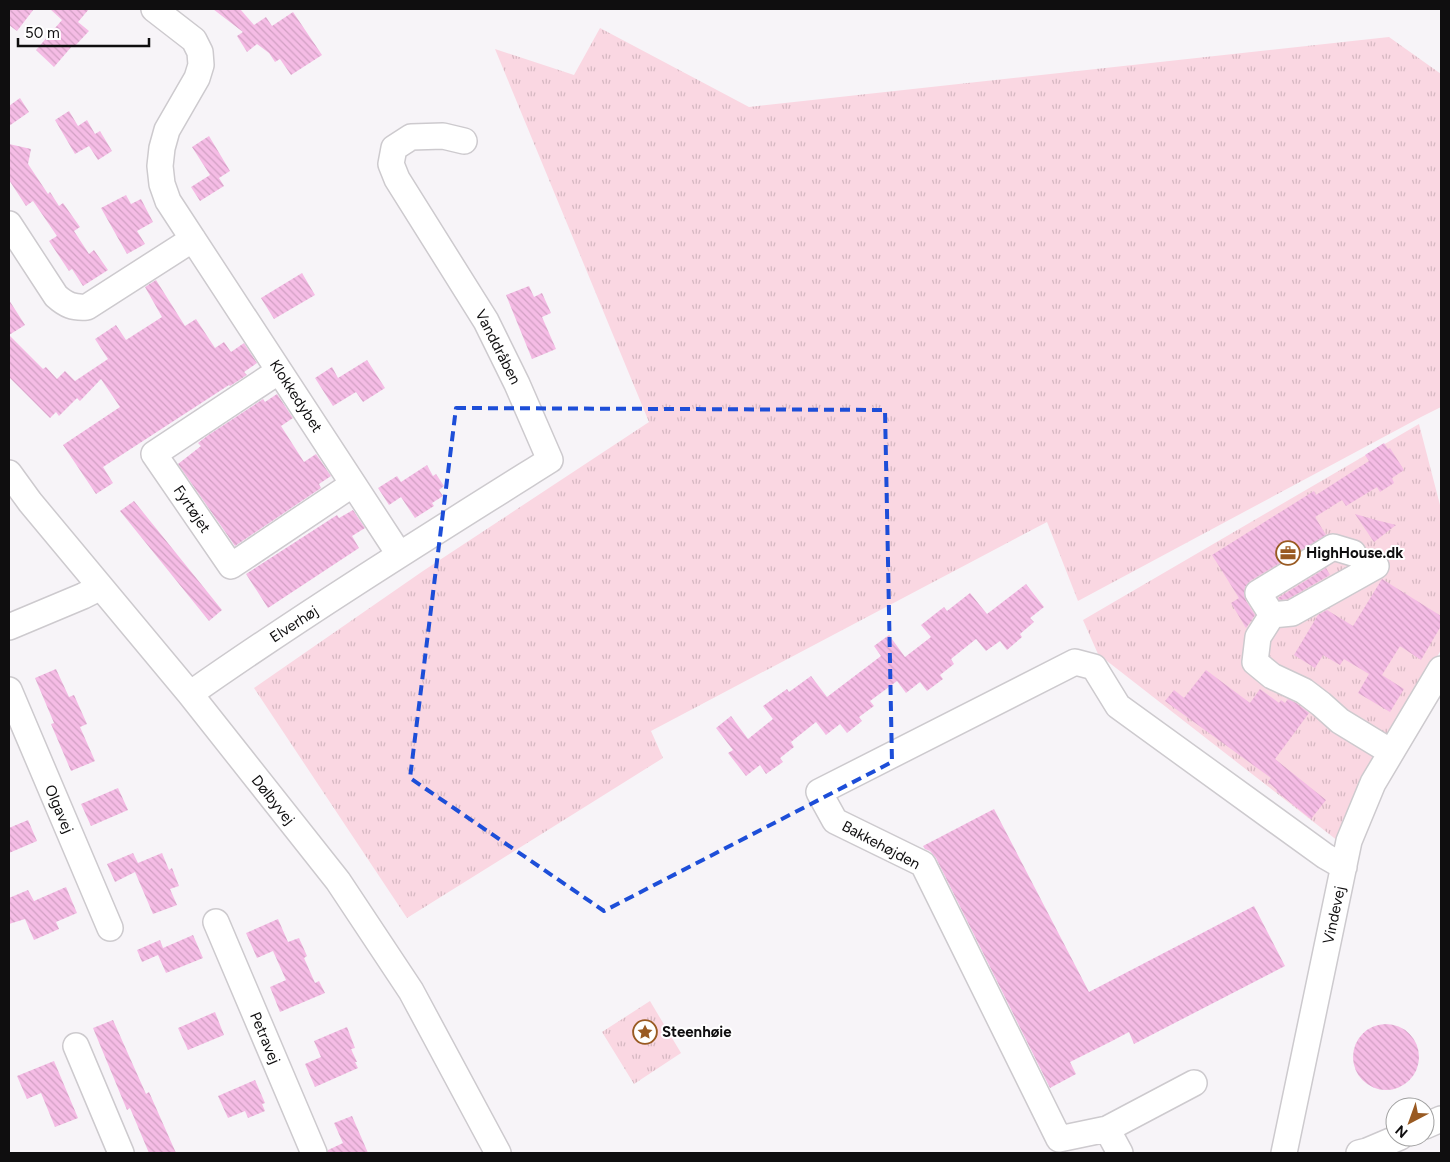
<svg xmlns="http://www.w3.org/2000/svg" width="1450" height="1162" font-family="Figtree,sans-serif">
	<defs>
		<pattern id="grass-tufts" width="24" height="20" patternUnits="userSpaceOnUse" patternTransform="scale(1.25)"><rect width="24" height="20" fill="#fad7e2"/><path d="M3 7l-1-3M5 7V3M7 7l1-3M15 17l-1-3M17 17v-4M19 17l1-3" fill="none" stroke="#d5b7c1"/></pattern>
		<pattern id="building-back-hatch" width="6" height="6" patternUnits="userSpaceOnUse" patternTransform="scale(1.25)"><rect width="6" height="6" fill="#f5bce5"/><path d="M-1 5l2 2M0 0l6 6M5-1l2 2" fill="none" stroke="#d1a0c3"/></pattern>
	</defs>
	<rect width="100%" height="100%" fill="#f7f4f8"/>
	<path fill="url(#grass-tufts)" d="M600,28L749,107L1389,37L1441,74V407L1421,417L1078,601L1047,522L651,731L663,758L407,918L254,688L423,571L649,422L495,49L574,75Z
		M1419,424L1441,509V650L1358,785L1338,841L1098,654L1083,620Z
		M650,1001L681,1053L634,1084L602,1032Z"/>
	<path fill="url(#building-back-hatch)" d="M9,9H34L17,31L9,25Z
		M50,9H89L78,22L89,31L74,47L73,45L54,67L36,50L62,20Z
		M213,9H240L254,25L266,17L272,26L293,12L322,55L291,75L280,59L275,62L269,53L257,44L247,52L237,36L243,32Z
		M20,98L29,112L9,126V106Z
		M69,111L78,126L87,120L95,134L100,131L112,151L98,160L89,146L75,154L55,120Z
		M209,136L230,171L219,178L224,186L200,201L191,187L210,175L192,147Z
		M9,144L31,149L28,164L48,194L50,192L59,206L63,203L80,227L74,231L89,254L94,250L108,270L83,286L72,269L69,271L49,241L57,236L33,201L26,206L9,180Z
		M126,195L131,204L141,199L153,222L137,231L145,244L127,254L101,208Z
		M302,273L315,295L274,319L261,298Z
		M156,280L185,326L196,319L215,348L224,342L231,352L244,343L257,363L244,372L247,375L230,386L229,385L103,467L113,483L96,494L63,445L120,407L101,379L80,401L77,398L59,416L56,412L50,418L9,377V300L25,325L9,335L43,369L46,367L57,379L65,371L75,381L108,359L95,339L116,325L126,340L162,317L145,287Z
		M529,286L534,297L542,293L551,313L542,317L556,349L532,359L506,295Z
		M367,360L385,388L363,402L356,392L333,406L315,378L332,367L338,378Z
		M277,394L293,418L281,426L304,462L316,454L331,476L319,484L321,488L235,546L178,464L201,446L198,443L207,436L263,399L265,402Z
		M1384,443L1388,449L1390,448L1404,470L1392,478L1394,483L1380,492L1377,487L1346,506L1342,500L1315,517L1326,535L1250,581L1245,587L1244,594L1246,601L1255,615L1246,628L1231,603L1239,598L1212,555L1314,491L1316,495L1369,461L1365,455Z
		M427,465L433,476L436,474L444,486L439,490L443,496L432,503L434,506L415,518L401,497L389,505L378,488L397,476L401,482Z
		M134,501L222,610L209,621L120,511Z
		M353,510L365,528L352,536L359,548L268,608L246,574L337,515L339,518Z
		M1355,514L1376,520L1396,525L1374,542Z
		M1326,568L1330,575L1288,599L1279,600L1278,598Z
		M1382,579L1441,616V626L1421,660L1400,646L1382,675L1404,689L1390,712L1358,693L1369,674L1344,659L1340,665L1323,655L1315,668L1294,655L1318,615L1327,610L1353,626Z
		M1026,584L1044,607L1030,618L1034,622L1020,634L1022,637L1007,650L1000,641L986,651L976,639L951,659L954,664L940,675L943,679L927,691L920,682L906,693L897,681L870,701L874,706L859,717L862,721L847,733L840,724L826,735L816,722L791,742L794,747L780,758L783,762L766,774L760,765L746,776L728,753L733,750L716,728L731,716L748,739L773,719L763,706L787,689L789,692L811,676L827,697L881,656L874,646L889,635L905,657L931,637L921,625L944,607L947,611L970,593L987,614Z
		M56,669L69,697L74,695L87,724L80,727L95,761L71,771L51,724L54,723L35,678Z
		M1206,670L1250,703L1260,689L1279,703L1281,700L1285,703L1288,699L1296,703L1309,713L1275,759L1326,800L1311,819L1276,791L1277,790L1268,782L1271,778L1165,701L1174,690L1184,698Z
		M118,788L128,810L91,826L81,804Z
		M994,809L1089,992L1254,906L1285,966L1134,1044L1129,1032L1112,1041L1070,1062L1076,1074L1050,1088L936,858L930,851L925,849L923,846Z
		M28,820L37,841L9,853V828Z
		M133,853L138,863L162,853L169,870L172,868L179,886L170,889L177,905L153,914L135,872L115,882L107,864Z
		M66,887L77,913L56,922L59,929L34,940L25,919L9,924V898L28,890L34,901Z
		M278,919L288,942L299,938L307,956L304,958L315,983L319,981L325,993L280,1012L270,987L286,980L273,951L257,958L246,933Z
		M193,935L203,958L166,973L158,955L142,962L137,950L160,940L163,948Z
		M215,1012L224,1035L188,1050L178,1028Z
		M113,1020L146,1094L149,1092L176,1153H149L130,1108L127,1110L93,1028Z
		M1353 1057a33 33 0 1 1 66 0a33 33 0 1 1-66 0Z
		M347,1027L355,1048L351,1049L357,1062H355L358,1068L315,1087L305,1064L321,1057L314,1041Z
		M54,1061L78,1118L55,1127L41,1093L27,1099L17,1076Z
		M255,1080L265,1103L262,1104L265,1111L248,1118L245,1111L228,1118L218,1096Z
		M352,1116L368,1153H328V1150L343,1143L334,1123Z"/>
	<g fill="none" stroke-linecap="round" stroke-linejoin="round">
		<g stroke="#cdcace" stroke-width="28">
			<path id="minor" d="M154,9L194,40L200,52L201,65L197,78L167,130L162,148L160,166L162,184L168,201L399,554
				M9,224L56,296C66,305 73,308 87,307L193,239
				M279,371L154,454L231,566L353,484
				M9,473L30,502L190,694L338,881L411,991L498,1153
				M1353,553L1333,547L1258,593L1272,615L1292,613L1376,566
				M1272,615L1258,637L1255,662L1272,676L1304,691L1321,704L1340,721L1391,752
				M9,627L83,596L101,587
				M9,690L110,928
				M190,694C307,612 429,536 550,460L517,384L486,321L397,179L391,164L394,148L411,137L443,136L464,141
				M216,922L314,1153
				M76,1046L121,1153
				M1425,1126L1441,1119
				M1107,1129L1194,1083
				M1120,1153L1107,1129L1059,1139L923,864L835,821L819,792L1075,662L1094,667L1118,706L1325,856L1344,867
				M1284,1153L1349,841L1373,783L1441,669
				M1359,1153L1367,1151L1400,1137"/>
		</g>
		<use href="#minor" stroke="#fff" stroke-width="25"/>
	</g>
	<path fill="none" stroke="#1d4ed8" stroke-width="4" stroke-dasharray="10 6" stroke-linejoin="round" d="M456,408L885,410L892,762L604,911L410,778Z"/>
	<defs>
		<g id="office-ring" transform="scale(1.25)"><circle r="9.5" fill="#fff" stroke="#995a22" stroke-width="1.5"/><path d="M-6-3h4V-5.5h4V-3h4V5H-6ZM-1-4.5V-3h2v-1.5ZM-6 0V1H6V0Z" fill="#995a22"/></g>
		<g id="sight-ring" transform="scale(1.25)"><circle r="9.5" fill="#fff" stroke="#995a22" stroke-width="1.5"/><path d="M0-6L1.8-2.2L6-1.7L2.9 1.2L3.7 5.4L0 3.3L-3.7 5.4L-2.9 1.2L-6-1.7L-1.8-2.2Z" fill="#995a22"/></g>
	</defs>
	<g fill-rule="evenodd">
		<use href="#office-ring" x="1288" y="553"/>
		<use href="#sight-ring" x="645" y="1032"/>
	</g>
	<g text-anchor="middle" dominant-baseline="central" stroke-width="4" stroke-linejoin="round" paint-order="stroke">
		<g font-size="15" fill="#0f0e0f" stroke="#fff">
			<text transform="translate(498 347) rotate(63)">Vanddråben</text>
			<text transform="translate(296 396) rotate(57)">Klokkedybet</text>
			<text transform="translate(192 509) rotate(56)">Fyrtøjet</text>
			<text transform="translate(294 624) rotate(-33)">Elverhøj</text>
			<text transform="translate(273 800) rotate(51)">Dølbyvej</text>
			<text transform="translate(59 809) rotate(67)">Olgavej</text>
			<text transform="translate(881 845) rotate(28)">Bakkehøjden</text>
			<text transform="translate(1334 915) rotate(-78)">Vindevej</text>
			<text transform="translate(265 1038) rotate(67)">Petravej</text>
		</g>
		<g font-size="15" font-weight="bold" fill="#0f0e0f" stroke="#fff" text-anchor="start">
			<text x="1306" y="553">HighHouse.dk</text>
			<text x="662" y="1032">Steenhøie</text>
		</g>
	</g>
	<rect width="1450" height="1162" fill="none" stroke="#0f0e0f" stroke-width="20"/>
	<g transform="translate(1410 1122) rotate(221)"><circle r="24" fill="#ffffff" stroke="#9f9f9f"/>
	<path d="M0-4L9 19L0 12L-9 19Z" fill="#995a22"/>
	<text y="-8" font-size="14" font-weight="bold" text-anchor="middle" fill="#0f0e0f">N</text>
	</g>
	<path d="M18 38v8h131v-8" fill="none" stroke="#0f0e0f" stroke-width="2.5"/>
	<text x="25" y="38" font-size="15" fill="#0f0e0f" stroke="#ffffff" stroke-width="4" paint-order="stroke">50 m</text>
</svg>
